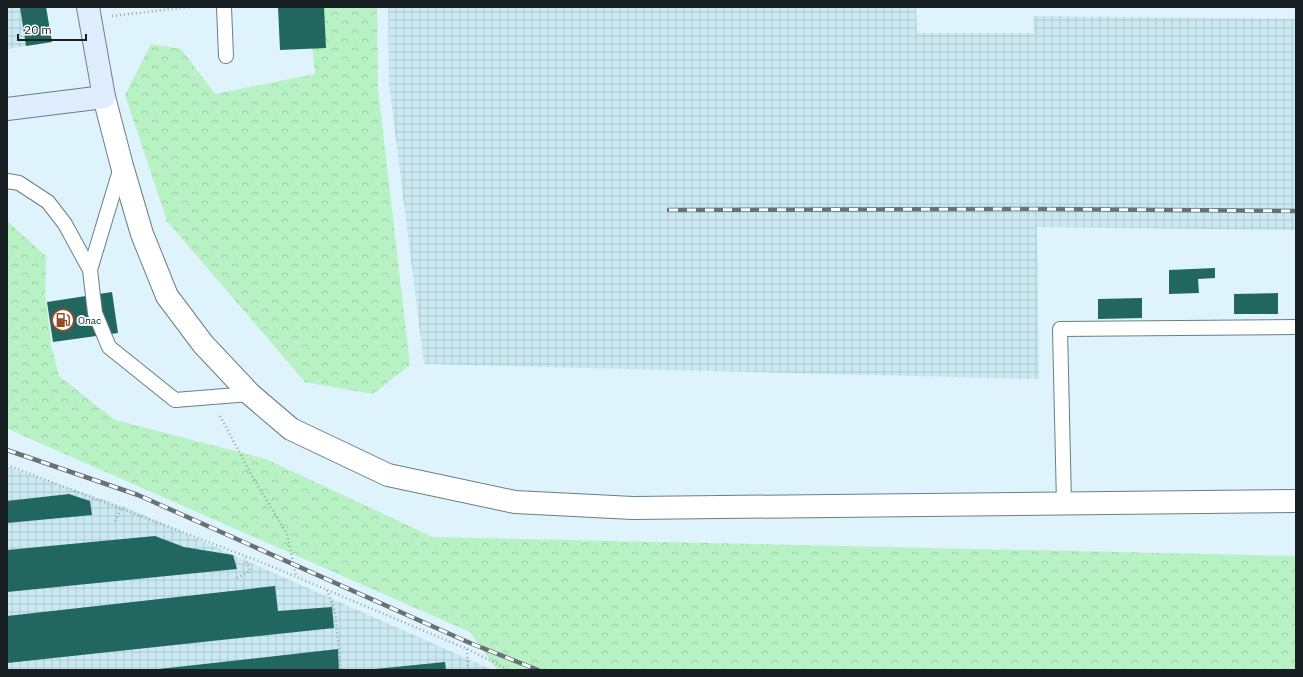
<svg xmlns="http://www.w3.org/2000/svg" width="1303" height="677" font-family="'IBM Plex Sans',sans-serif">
	<defs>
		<pattern id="industrial-grid" width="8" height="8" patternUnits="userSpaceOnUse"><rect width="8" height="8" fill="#cbe9f3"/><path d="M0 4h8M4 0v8" fill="none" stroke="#aec7d0"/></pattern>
		<pattern id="forest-crowns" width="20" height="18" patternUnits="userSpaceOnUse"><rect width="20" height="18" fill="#b8f1c4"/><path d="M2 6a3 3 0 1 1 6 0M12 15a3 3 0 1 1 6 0" fill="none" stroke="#9dcea8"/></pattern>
	</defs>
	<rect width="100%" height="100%" fill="#def3fb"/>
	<path fill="url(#industrial-grid)" d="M7,7H46L52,42L7,49Z
		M388,7H916L917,33H1034L1033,16L1296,19V230L1037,227L1039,379L424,364L389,83Z
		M7,467L125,507L493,670H7Z"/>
	<path fill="url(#forest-crowns)" d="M308,7H377L378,90L410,365L373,394L305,382L167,221L125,95L151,44L181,49L215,94L315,74Z
		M7,221L46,256L45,294L52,349L59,376L115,420L266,459L433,537L1296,556V670H497L470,632L8,429L7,417Z"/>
	<path fill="#216760" d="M20,7H46L52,42L26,46Z
		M278,7H324L326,48L280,50Z
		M1215,268V278L1198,279L1199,293L1169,294V270Z
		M112,292L118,333L53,342L47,302Z
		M1278,293V314H1234V294Z
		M1142,298V318L1098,319V299Z
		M69,494L90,501L92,515L7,523V501Z
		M155,536L184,547L233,555L237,569L7,592V550Z
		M275,586L278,611L332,607L334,628L7,663V616Z
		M338,649L339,670H159V669Z
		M445,662L446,670H375V669Z"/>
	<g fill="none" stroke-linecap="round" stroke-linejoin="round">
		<g stroke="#6b7e85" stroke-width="16">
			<path id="lane" d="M224,7L226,56
				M121,167L90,270L95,313L109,347L175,400L250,394
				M7,181L19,183L48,202L65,224L90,270
				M1064,504L1060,329L1296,327"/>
		</g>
		<g stroke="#6b7e85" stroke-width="24">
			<path id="street" d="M104,97L122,166L142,234L167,296L203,344L250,394L291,429L388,475L515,502L633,508L1296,501"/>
		</g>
		<g stroke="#6b7e85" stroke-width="24">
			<path id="secondary" d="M7,109L104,97L88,7"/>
		</g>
		<path stroke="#94a5ab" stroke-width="2.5" stroke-dasharray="1 3" stroke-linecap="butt" d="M112,16L189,7
			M220,416L252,476L287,534L296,576
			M7,465L261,562L467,649L509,670
			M115,521L121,509
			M237,578L250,571L245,556
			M327,590L335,612L341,670
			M467,649L468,670"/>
		<use href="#lane" stroke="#fff" stroke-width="14"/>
		<use href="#street" stroke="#fff" stroke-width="22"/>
		<use href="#secondary" stroke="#dfedff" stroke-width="22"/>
		<g stroke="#657277" stroke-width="4.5">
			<path id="rail" d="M669,210L1036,209L1296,211
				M7,450L138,495L470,643L538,670"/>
		</g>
		<use href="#rail" stroke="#f9fdfe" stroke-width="3" stroke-dasharray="9" stroke-linecap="butt"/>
	</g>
	<defs>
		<g id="fuel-ring" transform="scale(1.15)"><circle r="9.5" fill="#f9fdfe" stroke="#934c26" stroke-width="1.5"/><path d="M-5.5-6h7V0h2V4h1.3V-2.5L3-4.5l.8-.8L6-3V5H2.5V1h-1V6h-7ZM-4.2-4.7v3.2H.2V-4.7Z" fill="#934c26"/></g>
	</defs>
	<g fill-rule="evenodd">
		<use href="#fuel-ring" x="63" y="320"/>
	</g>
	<g text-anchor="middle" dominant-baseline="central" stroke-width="4" stroke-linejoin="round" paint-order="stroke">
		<g font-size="10" fill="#171f22" stroke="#f9fdfe" text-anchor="start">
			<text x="78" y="320">Олас</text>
		</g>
	</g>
	<rect width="1303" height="677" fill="none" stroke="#171f22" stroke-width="16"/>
	<path d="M18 34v6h68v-6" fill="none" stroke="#171f22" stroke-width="2"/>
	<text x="24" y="34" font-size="12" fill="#171f22" stroke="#f9fdfe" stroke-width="3" paint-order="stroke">20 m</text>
</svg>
